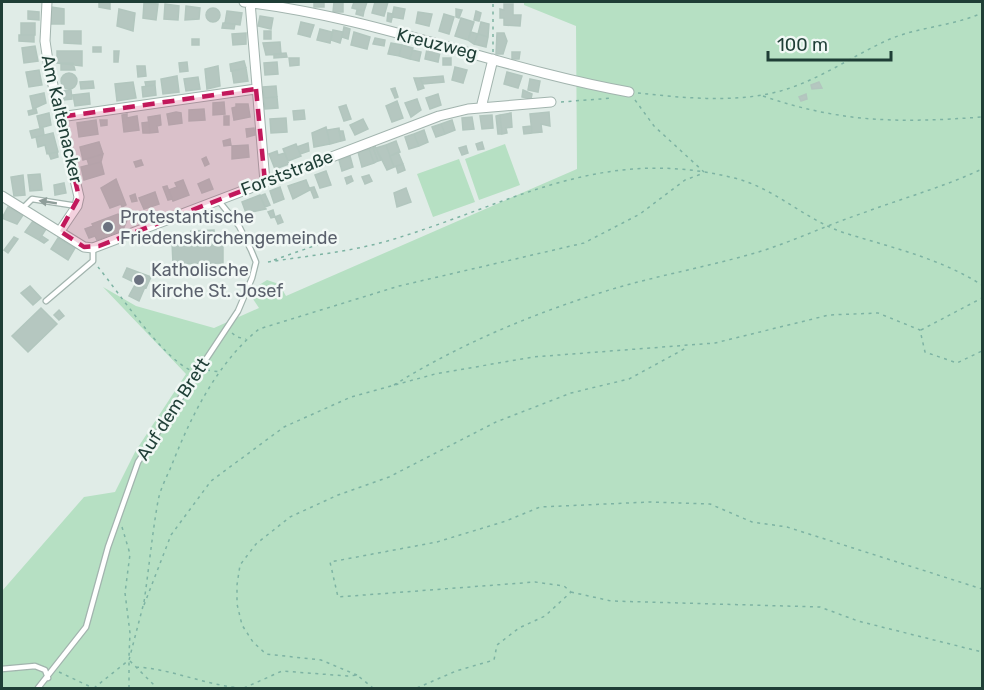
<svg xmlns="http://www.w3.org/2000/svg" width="984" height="690" font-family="Rubik,sans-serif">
	<rect width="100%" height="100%" fill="#e0ece7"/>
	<path fill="#b6e0c3" d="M524,2H982V688H2V591L84,497L115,492L135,452L186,374L103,287L136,306L214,328L259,308L253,299L256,287L267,280L279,284L286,296L577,169L576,26L524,5Z
		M505,144L520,185L479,200L465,159Z
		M459,159L475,202L433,217L417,174Z"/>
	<path fill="#b5c7c0" stroke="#b2c6be" stroke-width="1.5" d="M99,2H110V9L99,7Z
		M314,2H324V7H314Z
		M334,2H343V12H333Z
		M354,2H367L364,11L352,8Z
		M375,2H388L384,16L372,13Z
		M144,3L158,4L156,20L143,18Z
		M165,4L179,6L178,20L164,19Z
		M504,4H513V15H521L520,26L504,25V18H500V9L504,10Z
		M186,6L200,8L199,19L185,20Z
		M51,7L64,9V24H50Z
		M394,7L405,9L403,19L392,17Z
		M206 15a7 7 0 1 1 14 0a7 7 0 1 1-14 0Z
		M119,9L135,13L133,31L117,26Z
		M456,9L462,10L459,18L456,17Z
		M357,10L364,11L363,16L356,14Z
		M28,11L39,12V20L28,19Z
		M227,11L242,13L240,25L225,23Z
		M476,11L481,13L479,21L474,20Z
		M418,12L432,14L429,26L416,23Z
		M388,13L393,14L391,22L387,21Z
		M444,14L454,17L449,34L439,31Z
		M260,16L273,18L271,29L258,26Z
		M461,18L474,22L468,40L455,36Z
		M301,22L314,25L310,37L298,34Z
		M481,22L489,24L488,37L478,34Z
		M21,23H35V35H21Z
		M223,23L235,24L234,29L222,28Z
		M344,27L350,29L348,39L342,37Z
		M320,29L332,32L330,43L317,40Z
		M333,30L343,32L340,43L331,40Z
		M64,31H81V44L64,43Z
		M264,31H271V39H264Z
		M354,32L370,37L367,49L351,45Z
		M471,32L478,34L474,44L468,40Z
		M246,33V44L233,45L232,34Z
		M497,33H504L507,41L503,54H496Z
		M478,34L488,37L486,47L474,44Z
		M19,35H34V42L19,41Z
		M375,38L385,40L384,46L373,44Z
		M192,39H199V45H192Z
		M280,42L281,54L266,55L263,43Z
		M391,43L402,45L399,56L388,54Z
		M402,45L413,48L410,59L399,56Z
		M35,46L38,61L24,63L22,48Z
		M93,47H101V52H93Z
		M427,49L440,52L438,62L425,59Z
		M412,50L421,52L419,61L410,59Z
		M57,51H82V66L57,63Z
		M114,51H119L118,62H114Z
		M512,52H520L519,59H512Z
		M286,53L287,57L274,58V54Z
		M289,58H299V65L290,66Z
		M443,58H451V65H443Z
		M244,61L246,68L231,71L230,64Z
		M187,62L188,71L180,72L179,63Z
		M277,62L278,74L265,75L264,63Z
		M61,63H73L75,70H61Z
		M137,66H145L146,76L138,77Z
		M218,66L220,86L207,89L205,69Z
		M455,67L467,70L463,83L452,80Z
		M246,68L248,81L234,83L232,71Z
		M39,70L42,85L29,87L26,72Z
		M507,72L522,76L518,88L504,84Z
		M61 81a8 8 0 1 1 16 0a8 8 0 1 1-16 0Z
		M177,76L179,92L163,94L161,79Z
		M443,76L444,82L423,84L420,78Z
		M198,77L200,89L186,91L184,79Z
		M414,78H420L424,88L418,90Z
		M530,79L540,81L538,92L528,90Z
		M93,81L94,88L81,89L80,82Z
		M155,81V85L146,86L145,82Z
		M133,82L136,98L117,101L115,84Z
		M819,82L822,88L812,89L811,85Z
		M155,85L156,95L143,97L142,87Z
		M276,86L277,97L264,98L263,87Z
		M395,88L398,97L395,98L391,89Z
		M71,90L72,99L64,100L63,91Z
		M523,90L532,94L531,99L522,97Z
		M44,93L46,103L33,109L30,96Z
		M89,93L90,104L75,106L73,95Z
		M438,94L441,105L430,109L426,98Z
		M806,94L807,99L801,101L799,97Z
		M277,97L278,108L265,109L264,98Z
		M417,99L421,110L411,117L405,103Z
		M397,101L403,118L392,122L386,106Z
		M224,102L225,114L213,115V103Z
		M236,104H248L250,117L234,120L232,108L236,107Z
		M346,105L351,119L344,121L339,107Z
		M36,109L37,113L29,115L28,111Z
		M204,109L205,120L189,121V110Z
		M304,110L305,119L294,120L293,111Z
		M176,112L181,113L182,123L169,125L167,114Z
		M549,112L550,126L541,124L542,132L532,133L530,114Z
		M49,113L51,125L40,128L37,116Z
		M511,113L512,127L506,128L507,133L502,134L500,115Z
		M127,114V118L137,116L139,130L124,132L122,115Z
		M160,115L161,125L157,126L158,132L150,133L148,117Z
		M492,115L493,128L482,129L480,116Z
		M500,115L502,134H498L496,116Z
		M224,116H229V125H224Z
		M472,117L474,129L463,130L462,118Z
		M286,118L287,132L271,133L270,119Z
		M363,119L368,129L355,135L350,125Z
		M96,120L98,134L79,137L77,123Z
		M100,120H107V125L101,126Z
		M452,120L455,130L445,134L441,124Z
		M149,122L150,133H143L142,123Z
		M441,124L445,134L436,137L432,127Z
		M531,126L532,133L524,134L523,127Z
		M326,127L330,144L314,147L312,133Z
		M43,128L44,135L32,138L30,131Z
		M254,128L255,135L247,137L246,129Z
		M339,128L341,141L330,144L327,130Z
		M424,130L428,142L419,146L414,134Z
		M339,131H343L345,140L341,141Z
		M53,133L58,152L47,154L45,145L38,147L36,137Z
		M414,134L419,146L409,149L405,137Z
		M230,139L231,145L224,146L223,141Z
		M396,141L400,152L390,156L386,145Z
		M99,142L103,154L83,160L80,147Z
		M482,142L484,149L478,150L476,144Z
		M308,143L309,151L300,154L297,147Z
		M296,144L301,156L288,161L283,149Z
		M248,145L249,157L232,159V146Z
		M386,145L394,167L387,170L376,148Z
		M375,146L381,160L378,161L373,147Z
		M466,146L468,153L462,155L459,148Z
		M373,148L378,161L374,163L369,149Z
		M369,149L374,163L362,167L358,152Z
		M277,151L278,155L285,153L289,164L275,169L269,154Z
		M57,152L58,157L51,159L49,154Z
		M398,152L403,164L394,167L390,156Z
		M103,154L101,162L89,165L87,159Z
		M350,156L353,167L342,171L339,160Z
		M206,157L209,164L205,166L202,159Z
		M141,160L143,165L136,167L134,162Z
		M101,162L104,174L84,180L81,167Z
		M403,164L405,170L398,173L396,166Z
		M326,171L331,185L320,188L315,175Z
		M40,174L42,190L30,191L28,175Z
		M23,175L25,195L14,196L11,177Z
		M369,175L372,181L365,184L362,177Z
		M351,176L353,181L347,184L345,178Z
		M116,179L126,205L122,207L121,204L110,208L101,188Z
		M209,179L213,189L202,193L198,184Z
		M183,180L189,195L173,201L169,190L177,187L175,183Z
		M306,180L310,190L293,199L288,186Z
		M64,183L66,193L55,195L54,185Z
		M167,186L172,199L168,200L163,187Z
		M280,187L284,199L274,203L270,191Z
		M314,187L318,197L314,198L310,188Z
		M406,188L411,202L397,207L394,193Z
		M155,192L159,204L144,209L139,198Z
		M135,194L137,201L132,202L130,196Z
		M265,194L270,205L265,207L260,196Z
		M260,195L266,209L246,213L242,202Z
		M8,207L23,215L17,224L2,218Z
		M273,210L275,217L271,218L268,212Z
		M118,214L127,220L123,230L97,240L95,236L89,238L85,229L93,226L92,224Z
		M280,215L283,222L278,224L275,217Z
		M33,221L46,229L39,240L25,232Z
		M214,230V240H223V263L173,264L172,242H191V231Z
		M42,236L48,240L44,243L39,240Z
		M14,237L18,239L8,253L4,250Z
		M58,238L75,248L68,260L51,249Z
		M127,268L151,277L146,288L123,277Z
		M136,283L145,287L139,301L129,296Z
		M30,286L41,298L33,305L21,293Z
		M41,308L57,324L28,352L12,336Z
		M59,310L64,316L59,320L54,315Z"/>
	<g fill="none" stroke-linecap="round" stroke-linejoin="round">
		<g stroke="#a2b4ae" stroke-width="7">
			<path id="lane" d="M23,208L32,199L77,206
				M46,301L93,261V248
				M2,669L35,666L45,670L48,678
				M38,688L86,627L108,547L138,462L238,311L252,278L256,262L251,250L239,226L218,200"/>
		</g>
		<g stroke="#a2b4ae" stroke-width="11">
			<path id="street" d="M47,2L45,41L49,68L79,197L77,206L60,231
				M244,2C375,17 500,69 629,92
				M250,2L265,182
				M481,108L493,59
				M60,117L256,89
				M2,196L84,247L93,248L439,116L468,109L551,102"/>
		</g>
		<path stroke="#7db3a3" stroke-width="1.5" stroke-dasharray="3 4.5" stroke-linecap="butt" d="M493,52V2
			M638,93C685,98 741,104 787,89C824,77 856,54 890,39C919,27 953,26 982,13
			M763,96C842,123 900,123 982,117
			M635,100L654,126L704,172
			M561,102L613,98
			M274,260L334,239
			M268,262C307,256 347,252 384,242C509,206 598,144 734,178C776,188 807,222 848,234C894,248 941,259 982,285
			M98,267C120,294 160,355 190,370
			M921,330L982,298
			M232,333L237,337L246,339
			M207,370L220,372
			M394,385C460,344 532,314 606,291C658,275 713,266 765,250C798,239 830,224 863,213C903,198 944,187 982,169
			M122,527L130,554L125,593L130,633L129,656
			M571,592L611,601L820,607L858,621L982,652
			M144,602C149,568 152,535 158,501C160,490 166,478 171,467C190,418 217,363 259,329L399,286L584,243L640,214L685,180L704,173
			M144,605L171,535L211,481L284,427L351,397L435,374L533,357L715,343L829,315L878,313L920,330L925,352L957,363L982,351
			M130,661L157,688
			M136,667C172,669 205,685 241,688
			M59,672L93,688
			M357,675L321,660L266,654L253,642L242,625L237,604V585L240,565L256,544L290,517L338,495L389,477L496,422L571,393L629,379L686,348
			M94,688L129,660L143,606
			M129,688V660
			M244,688L282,671L347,676L357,675L373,688
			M417,688L456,671L494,660L497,645L519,628L545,616L571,592L564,586L535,582L338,597L330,562L437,542L506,521L540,507L650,502L710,504L752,522L787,527L982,589"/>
		<use href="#lane" stroke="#fff" stroke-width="4.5"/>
		<use href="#street" stroke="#fff" stroke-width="9"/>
	</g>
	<defs><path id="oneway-solid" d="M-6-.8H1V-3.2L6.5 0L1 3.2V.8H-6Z" transform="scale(1.5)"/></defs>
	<use fill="#8f9e9a" href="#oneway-solid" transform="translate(48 202) rotate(-171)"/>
	<path fill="#c2185b" fill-opacity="0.2" stroke="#c2185b" stroke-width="4.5" stroke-dasharray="12 8" stroke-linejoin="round" d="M256,89L265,182L99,246L84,247L60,231L79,197L60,117Z"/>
	<g fill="#6b7280" stroke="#f1f8f5" stroke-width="2">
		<circle cx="108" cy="227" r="6"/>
		<circle cx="139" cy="280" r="6"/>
	</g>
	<g text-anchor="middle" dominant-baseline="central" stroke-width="5" stroke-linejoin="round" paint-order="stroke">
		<g font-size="18" fill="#1f3e36" stroke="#f1f8f5">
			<text transform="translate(437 44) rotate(14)">Kreuzweg</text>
			<text transform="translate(62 119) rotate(77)">Am Kaltenacker</text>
			<text transform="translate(287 173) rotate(-21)">Forststraße</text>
			<text transform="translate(173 409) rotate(-57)">Auf dem Brett</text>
		</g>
		<g font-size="18" fill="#5b616d" stroke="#f1f8f5" text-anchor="start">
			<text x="120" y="217">Protestantische<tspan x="120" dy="21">Friedenskirchengemeinde</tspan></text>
			<text x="151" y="270">Katholische<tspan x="151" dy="21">Kirche St. Josef</tspan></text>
		</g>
	</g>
	<rect width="984" height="690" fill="none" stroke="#1f3e36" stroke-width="6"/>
	<path d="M768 51v9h123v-9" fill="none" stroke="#1f3e36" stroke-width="3"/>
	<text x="777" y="51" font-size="18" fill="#1f3e36" stroke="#f1f8f5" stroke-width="4.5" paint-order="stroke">100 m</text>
</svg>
